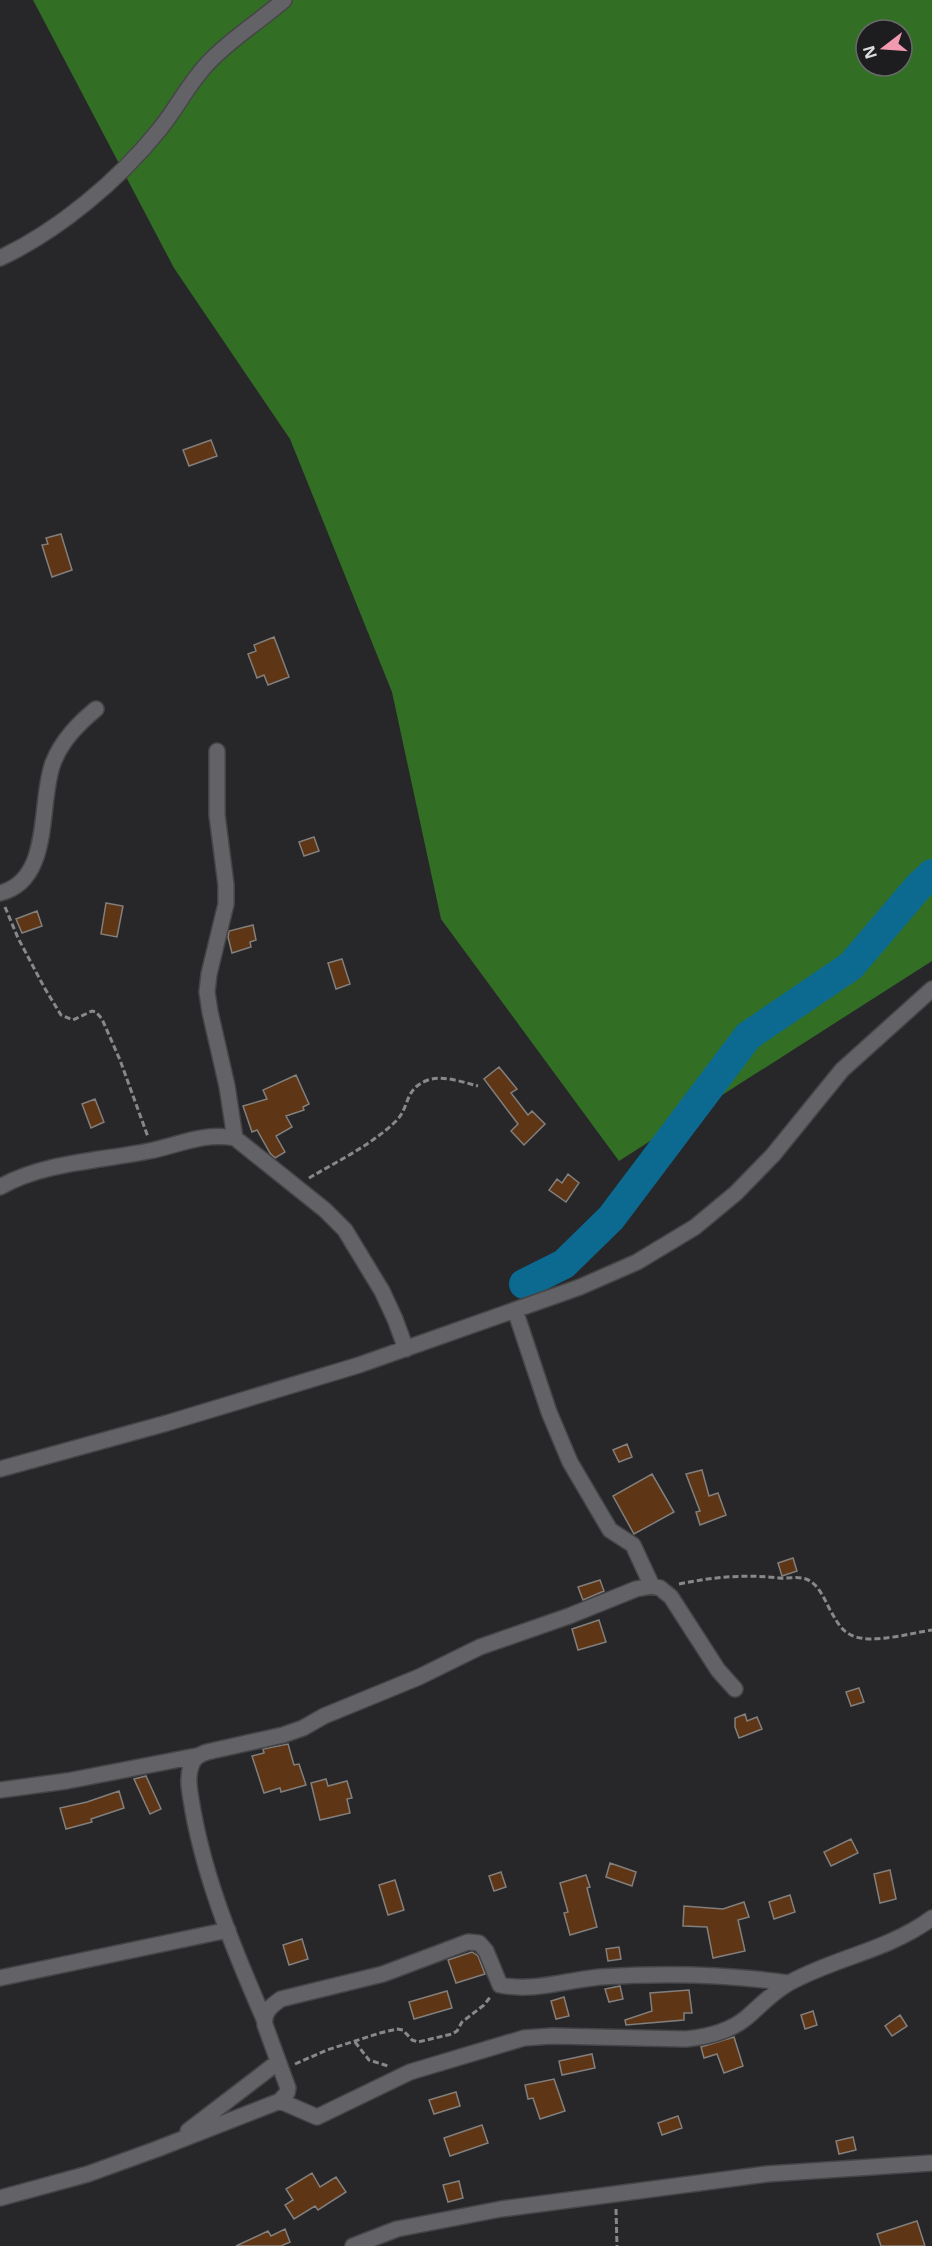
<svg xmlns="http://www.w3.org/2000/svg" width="932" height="2246" font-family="'Open Sans',sans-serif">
	<rect width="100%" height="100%" fill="#27272a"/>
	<path fill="#336e25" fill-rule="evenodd" d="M33,0H932V961L619,1161L441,919L392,692L290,439L174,268ZM866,30H902V66H866Z"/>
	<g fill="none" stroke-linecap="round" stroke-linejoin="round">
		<path stroke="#0c6a90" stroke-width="30" d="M524,1284L564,1264L611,1218L748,1036L851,966L919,886L932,874"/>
	</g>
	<path fill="#5e3515" stroke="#827f7d" stroke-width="1.5" d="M211,440L217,456L189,466L183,450Z
		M61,534L72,570L52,577L42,545L48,544L46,538Z
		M274,637L289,677L268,685L264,675L257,678L248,654L256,651L254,645Z
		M314,837L319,851L304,856L299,842Z
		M106,903L123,906L117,937L101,934Z
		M37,911L42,926L22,933L16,919Z
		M253,925L256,940L250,942L251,947L232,953L228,937L229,931Z
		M342,959L350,984L336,989L328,963Z
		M499,1067L517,1089L511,1093L528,1115L532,1111L545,1124L524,1145L511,1131L518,1124L484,1079Z
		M296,1075L309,1104L303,1107L304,1110L286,1116L292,1127L276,1136L285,1152L275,1158L270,1153L257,1130L252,1132L243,1106L267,1099L263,1090Z
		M95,1099L104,1122L91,1128L82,1104Z
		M568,1174L579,1183L566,1202L549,1190L557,1179L562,1183Z
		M627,1444L632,1457L619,1462L613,1450Z
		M702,1470L709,1496L718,1493L726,1515L700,1525L696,1512L700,1511L686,1474Z
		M652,1474L674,1512L634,1534L613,1496Z
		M793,1558L797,1571L782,1576L778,1563Z
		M600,1580L604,1591L583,1600L578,1587Z
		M599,1620L606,1642L578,1650L572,1629Z
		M859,1688L864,1702L851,1706L846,1692Z
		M745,1714L747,1721L757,1717L762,1729L739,1738L735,1727V1718Z
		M288,1744L294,1765L299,1764L306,1785L281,1792L280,1788L264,1793L252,1756L264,1753L263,1749Z
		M146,1776L161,1809L150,1814L134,1779Z
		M326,1779L328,1786L347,1781L352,1798L347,1799L350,1813L320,1820L311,1783Z
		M119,1791L124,1808L91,1819L92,1822L66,1829L60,1808L87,1802Z
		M851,1839L858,1853L831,1866L824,1852Z
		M610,1863L636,1872L632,1886L606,1877Z
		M890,1870L896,1899L880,1903L874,1874Z
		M501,1872L506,1887L494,1891L489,1876Z
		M586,1875L590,1887L587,1888L597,1927L570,1935L564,1913L568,1912L560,1883Z
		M395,1880L404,1910L388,1915L379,1885Z
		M790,1895L795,1912L774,1919L769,1902Z
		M744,1902L749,1917L738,1920L745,1951L713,1958L707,1927L683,1926L684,1906L723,1909Z
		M302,1939L308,1959L289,1965L283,1945Z
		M619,1947L621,1959L608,1961L606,1949Z
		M472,1952L478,1956L485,1974L456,1983L448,1960Z
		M620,1986L623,1999L609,2002L605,1989Z
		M689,1990L692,2013H684V2020L626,2025L625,2020L652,2011L650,1993Z
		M447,1991L452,2008L414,2019L409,2002Z
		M564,1997L569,2016L556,2019L551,2001Z
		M813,2011L817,2025L805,2029L801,2015Z
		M900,2015L907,2026L892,2036L885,2026Z
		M734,2037L743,2066L724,2073L717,2054L704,2058L701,2047Z
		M592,2054L595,2068L562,2075L559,2061Z
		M554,2079L565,2111L540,2119L533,2098L528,2099L525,2085Z
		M456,2092L460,2106L434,2114L429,2100Z
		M678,2116L682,2128L662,2135L658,2123Z
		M482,2125L488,2143L450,2156L444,2138Z
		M853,2137L856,2150L839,2154L836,2141Z
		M312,2173L320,2187L336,2177L346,2192L318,2210L315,2206L294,2219L285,2205L293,2200L286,2189Z
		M459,2181L463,2198L448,2202L443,2185Z
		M917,2221L925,2246H881L877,2234Z
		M285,2229L290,2242L281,2246H236L268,2231L271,2236Z"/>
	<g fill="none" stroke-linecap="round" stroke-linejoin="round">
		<g stroke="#454547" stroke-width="18">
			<path id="minor" d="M217,751V815L226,885V904L209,974L207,992L210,1012L227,1086L235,1138
				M0,893C53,880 38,803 53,763C62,740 78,724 96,709
				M0,1187C44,1162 100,1161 149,1151C179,1145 204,1132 235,1138L325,1210L345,1230L382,1291L395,1319L406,1349
				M515,1310L549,1412L570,1462L610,1530L633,1545L652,1586
				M0,1469L167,1423L359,1365L580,1287L637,1262L695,1227L736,1193L773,1155L842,1070L932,989
				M0,1790L67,1781L196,1756
				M0,1978L228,1930
				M264,2019C235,1952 206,1883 193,1811C191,1797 186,1780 191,1766C194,1757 199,1755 207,1752L283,1735L303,1728L324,1716L419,1677L480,1647L569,1616L636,1589L652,1586L660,1588L671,1597L718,1670L735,1689
				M280,2101L317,2117L410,2072L524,2038L552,2036L686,2039C707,2037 729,2032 746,2018C760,2006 773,1992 789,1983C836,1957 887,1951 932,1918
				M188,2131L278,2062
				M0,2198L88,2174L157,2149L280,2101L287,2093L288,2088L265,2025C263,2012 271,2006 281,1999L383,1974L468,1942L479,1943L486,1951L500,1985C534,1992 566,1980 600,1977C662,1973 726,1974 788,1983
				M353,2246L397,2229L501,2209L767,2174L932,2163"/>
		</g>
		<g stroke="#454547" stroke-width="18">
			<path id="tertiary" d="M0,258C58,231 119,180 159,130C177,108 190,81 210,61C232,38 260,21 284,0"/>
		</g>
		<path stroke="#88888b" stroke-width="3" stroke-dasharray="6 3" stroke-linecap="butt" d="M5,907L18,938L44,987L61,1015L73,1020L92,1011L96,1012L102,1019L120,1060L148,1137
			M309,1178C338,1161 371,1145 395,1122C411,1107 403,1089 428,1080C444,1075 462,1082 478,1086
			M679,1584C713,1577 745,1574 779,1578C789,1579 801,1575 810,1581C822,1589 826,1604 833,1615C837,1622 842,1631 851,1635C870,1645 911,1633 932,1630
			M355,2042L369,2060L388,2066
			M295,2064L327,2050L380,2033L397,2029L403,2030L412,2040L418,2042L452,2034L457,2031L462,2022L484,2005L491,1996
			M616,2209L617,2246"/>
		<use href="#minor" stroke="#636367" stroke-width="15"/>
		<use href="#tertiary" stroke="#636367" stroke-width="15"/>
	</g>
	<g transform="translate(884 48) rotate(253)"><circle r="28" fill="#1d1d20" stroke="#69696c" stroke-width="1.5"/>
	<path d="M0-4.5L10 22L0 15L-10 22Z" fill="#f29ab0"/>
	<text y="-9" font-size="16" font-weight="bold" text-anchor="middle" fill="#dbdbdd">N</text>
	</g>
</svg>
